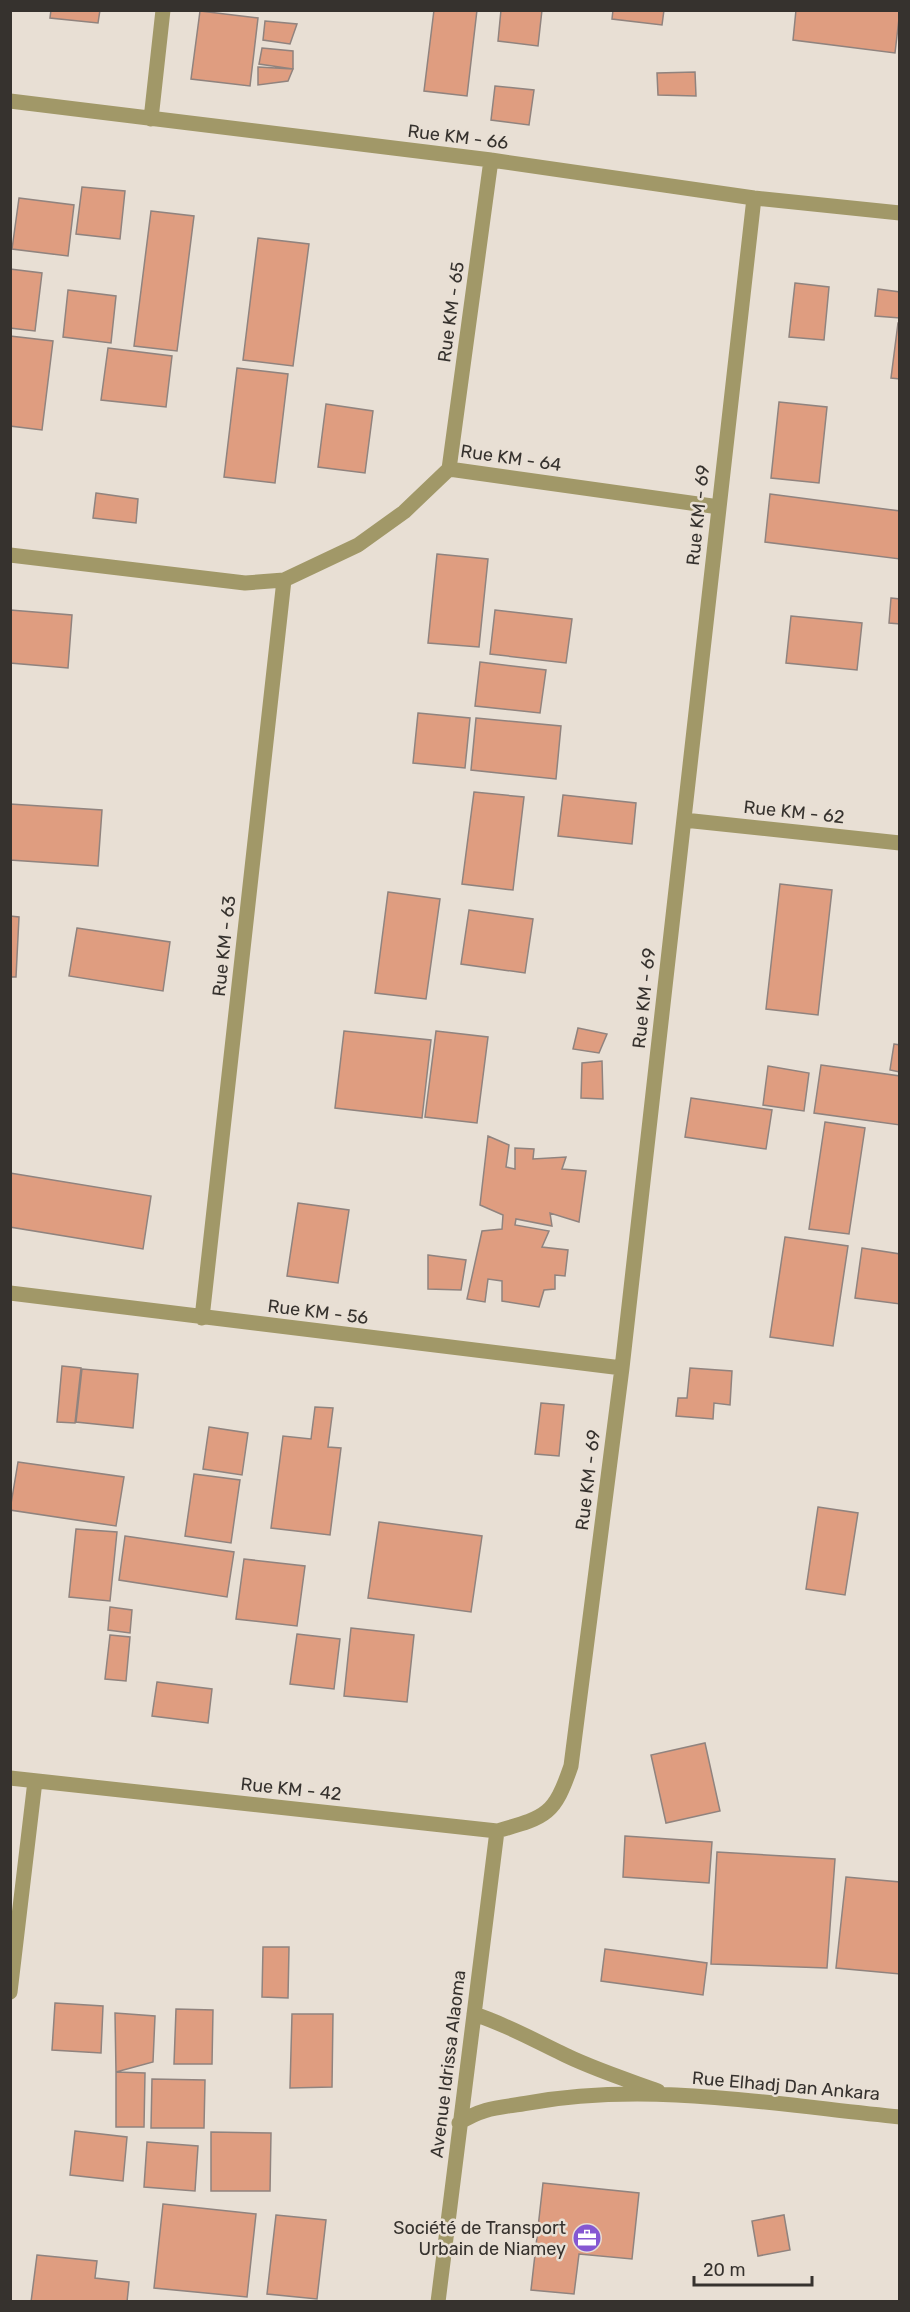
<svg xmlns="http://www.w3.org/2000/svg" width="910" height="2312" font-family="Rubik,sans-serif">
	<rect width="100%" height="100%" fill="#e8dfd4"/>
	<path fill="#df9d80" stroke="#90837e" stroke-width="1.5" d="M51,10H100L98,23L50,18Z
		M434,10H477L467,96L424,91Z
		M501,10H542L538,46L498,41Z
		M613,10H664L662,25L612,19Z
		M796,10H900L895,53L793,40Z
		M200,11L258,18L250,86L191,79Z
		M265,21L297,24L290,44L263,40Z
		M262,48L293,51V69L259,64Z
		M258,67L293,69L288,81L258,85Z
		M695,72L696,96L658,95L657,73Z
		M495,86L534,90L529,125L491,120Z
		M82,187L125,191L120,239L76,234Z
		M19,198L74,205L68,256L12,249Z
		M151,211L194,216L177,351L134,346Z
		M258,238L309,244L293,366L243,360Z
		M10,269L42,273L35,331L10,328Z
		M795,283L829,287L824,340L789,337Z
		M878,289L900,292V318L875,316Z
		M68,290L116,296L111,343L63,337Z
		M898,323H900V379L891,378Z
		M10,336L53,341L42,430L10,426Z
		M108,348L172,356L166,407L101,400Z
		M237,368L288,374L275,483L224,477Z
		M779,402L827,407L819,483L771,478Z
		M326,404L373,411L365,473L318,467Z
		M96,493L138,499L136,523L93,518Z
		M770,494L900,511V559L765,542Z
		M437,554L488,559L479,647L428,643Z
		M891,598L900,599V624L889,623Z
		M10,610L72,615L68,668L10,663Z
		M495,610L572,619L566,663L490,654Z
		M791,616L862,623L857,670L786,663Z
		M480,662L546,670L540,713L475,706Z
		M418,713L470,718L465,768L413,763Z
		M476,718L561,726L556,779L471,770Z
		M474,792L524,797L513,890L462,884Z
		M563,795L636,803L632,844L558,836Z
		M10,804L102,810L98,866L10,860Z
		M780,884L832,890L818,1015L766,1009Z
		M388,892L440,899L426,999L375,993Z
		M469,910L533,919L525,973L461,964Z
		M10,916L19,917L16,977H10Z
		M77,928L170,942L163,991L69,976Z
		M578,1028L607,1034L599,1053L573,1049Z
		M344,1031L431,1040L422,1118L335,1108Z
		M436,1031L488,1037L477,1123L425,1117Z
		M894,1044L900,1045V1072L890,1070Z
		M602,1061L603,1099L581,1098L582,1063Z
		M821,1065L900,1076V1125L814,1113Z
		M768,1066L809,1073L804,1111L763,1105Z
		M691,1098L772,1110L766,1149L685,1137Z
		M825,1122L865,1128L849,1234L809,1229Z
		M488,1136L509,1145L506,1167L515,1169V1148L534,1149L533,1159L566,1157L562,1169L586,1171L579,1222L550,1213L552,1226L516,1219L515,1225L549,1231L542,1247L568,1250L565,1276L555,1275V1289L544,1290L539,1307L502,1301V1281L488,1279L485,1302L467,1299L482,1231L502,1229L503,1215L480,1205Z
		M10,1173L151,1196L143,1249L10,1227Z
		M298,1203L349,1210L338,1283L287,1276Z
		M785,1237L848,1246L833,1346L770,1337Z
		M862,1248L900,1254V1304L855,1298Z
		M428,1255L466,1260L461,1290L428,1289Z
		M62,1366L81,1368L75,1423L57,1422Z
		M690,1368L732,1371L730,1405L714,1403L713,1419L676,1416L678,1398H687Z
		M82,1369L138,1374L133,1428L76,1422Z
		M541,1403L564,1405L559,1456L535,1454Z
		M315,1407L333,1408L328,1447L341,1448L330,1535L271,1528L283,1436L311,1439Z
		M209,1427L248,1433L242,1475L203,1469Z
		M18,1462L124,1477L116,1526L10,1510Z
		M194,1474L240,1480L231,1543L185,1536Z
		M818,1507L858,1513L845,1595L806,1589Z
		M379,1522L482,1536L471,1612L368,1598Z
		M76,1529L117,1532L110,1601L69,1597Z
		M125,1536L234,1552L227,1597L119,1580Z
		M244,1559L305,1566L297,1626L236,1619Z
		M110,1607L132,1610L130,1633L108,1630Z
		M351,1628L414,1635L407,1702L344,1696Z
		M297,1634L340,1639L334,1689L290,1684Z
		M110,1635L130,1637L126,1681L105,1679Z
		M157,1682L212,1689L208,1723L152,1716Z
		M705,1743L720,1811L666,1823L651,1755Z
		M625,1836L712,1842L709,1883L623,1877Z
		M717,1852L835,1859L827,1968L711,1964Z
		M846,1877L900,1882V1974L836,1968Z
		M263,1947H289L288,1998L262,1997Z
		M605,1949L707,1963L703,1995L601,1981Z
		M55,2003L103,2006L101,2053L52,2050Z
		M176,2009L213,2010L212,2064H174Z
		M115,2013L155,2016L153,2062L116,2072Z
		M292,2014H333L332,2087L290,2088Z
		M116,2072L145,2073L144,2127H116Z
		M152,2079L205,2080L204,2128H151Z
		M75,2131L127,2137L123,2181L70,2175Z
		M211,2132L271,2133L270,2191H211Z
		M147,2142L198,2146L195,2191L144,2187Z
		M543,2183L639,2193L632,2259L579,2254L574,2294L531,2290Z
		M163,2204L256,2214L247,2297L154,2288Z
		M276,2215L326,2220L317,2299L267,2294Z
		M784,2215L790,2250L758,2256L752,2221Z
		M37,2255L97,2261L95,2278L129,2282L127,2302H31Z"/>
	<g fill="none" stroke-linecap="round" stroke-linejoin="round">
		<path stroke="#a19868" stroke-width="15" d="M10,101L491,160L754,198L900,213
			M151,119L163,10
			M449,469L491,160
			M10,555L245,583L284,580L358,545L404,512L449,469L719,507
			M684,820L900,843
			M10,1293L622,1368
			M202,1318L284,580
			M10,1778L497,1831C546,1817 554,1816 571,1766L622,1368L754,198
			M10,1992L35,1781
			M474,2014C505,2024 530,2038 559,2052C590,2068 625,2079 658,2091
			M459,2123C484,2107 499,2108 528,2103C649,2081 778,2105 900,2117
			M438,2302L497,1831"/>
	</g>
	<defs>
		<g id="office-disc" transform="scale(1.5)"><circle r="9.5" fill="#8558d2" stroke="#e8dfd4"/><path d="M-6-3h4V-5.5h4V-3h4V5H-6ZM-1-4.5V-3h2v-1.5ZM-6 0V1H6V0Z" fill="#fff"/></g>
	</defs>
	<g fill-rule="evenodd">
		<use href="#office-disc" x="587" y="2238"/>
	</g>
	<g text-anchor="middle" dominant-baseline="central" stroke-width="5" stroke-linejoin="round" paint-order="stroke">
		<g font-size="18" fill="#36322e" stroke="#e8dfd4">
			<text transform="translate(458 137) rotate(7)">Rue KM - 66</text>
			<text transform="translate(451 312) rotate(-82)">Rue KM - 65</text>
			<text transform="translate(511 458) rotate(8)">Rue KM - 64</text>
			<text transform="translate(698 515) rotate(-84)">Rue KM - 69</text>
			<text transform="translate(794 812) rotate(6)">Rue KM - 62</text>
			<text transform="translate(224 946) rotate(-84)">Rue KM - 63</text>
			<text transform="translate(644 998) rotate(-84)">Rue KM - 69</text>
			<text transform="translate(318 1312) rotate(7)">Rue KM - 56</text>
			<text transform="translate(588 1480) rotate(-83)">Rue KM - 69</text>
			<text transform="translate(291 1789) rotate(6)">Rue KM - 42</text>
			<text transform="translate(448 2064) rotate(-83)">Avenue Idrissa Alaoma</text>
			<text transform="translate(786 2086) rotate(5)">Rue Elhadj Dan Ankara</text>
		</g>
		<g font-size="18" fill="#36322e" stroke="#e8dfd4" text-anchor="end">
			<text x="566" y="2228">Société de Transport<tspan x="566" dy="21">Urbain de Niamey</tspan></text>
		</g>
	</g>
	<rect width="910" height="2312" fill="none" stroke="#36322e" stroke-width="24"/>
	<path d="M694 2276v9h118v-9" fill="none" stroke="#36322e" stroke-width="3"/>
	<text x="703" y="2276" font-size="18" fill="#36322e" stroke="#e8dfd4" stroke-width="4.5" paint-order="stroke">20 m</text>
</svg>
